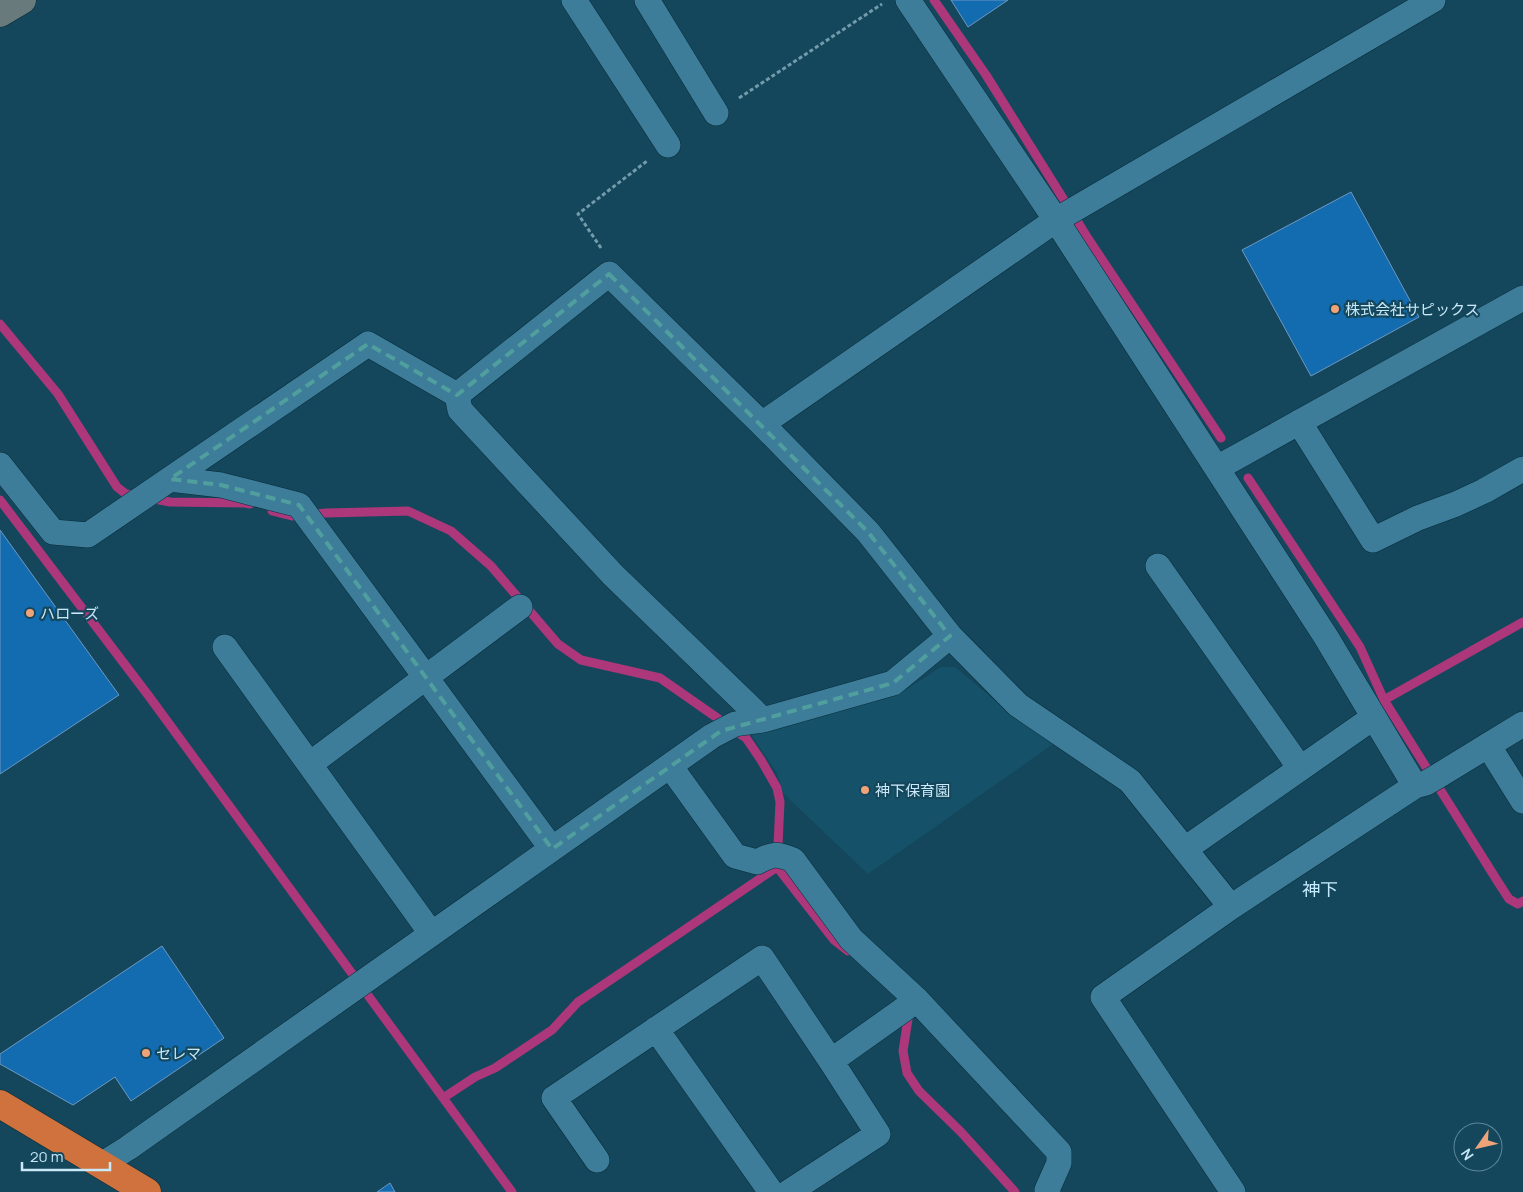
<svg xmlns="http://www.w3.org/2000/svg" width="1523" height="1192" font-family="Manrope,'Noto Sans JP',sans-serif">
	<rect width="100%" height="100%" fill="#14475b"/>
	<path fill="#155269" d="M941,667H955L993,699L1056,742L868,874L784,794L777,773L751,734L904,691Z"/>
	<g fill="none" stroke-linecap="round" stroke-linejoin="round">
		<path stroke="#ac377a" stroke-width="9" d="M934,0L986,75L1087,237L1221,438
			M0,324L58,394L117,487L126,494L136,496
			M1248,478L1360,647L1384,700L1498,882L1509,899L1518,904L1523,901
			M149,498L170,502L245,503L250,504
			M0,500L148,695L512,1192
			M272,511L292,516L326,513L408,511L451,531L491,566L558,644L581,660L660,678L746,738L761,760L777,788L780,802L777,867L834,940L848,951
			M1384,700L1523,622
			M908,1019L903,1051L907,1073L919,1091L961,1132L1015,1192
			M443,1098L475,1077L495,1068L552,1030L578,1002L777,867"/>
	</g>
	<path fill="#136bb0" stroke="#6d98c2" d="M951,0H1008L968,27Z
		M1351,192L1419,317L1311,376L1242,250Z
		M0,530L119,695L0,774Z
		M162,946L224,1038L131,1101L115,1077L73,1105L0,1064V1054Z
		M390,1183L395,1192H377Z"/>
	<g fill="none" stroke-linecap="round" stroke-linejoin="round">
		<g stroke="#082c3a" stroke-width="26">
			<path id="street" d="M574,0L668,145
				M647,0L716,113
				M908,0L1056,220L1326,637L1415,786
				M457,395L460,410L613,575L763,720
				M1299,422L1373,540L1418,518L1456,504L1484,491L1523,469
				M762,424L1056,220L1433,0
				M0,465L53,532L88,535L368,344L457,395L609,274L762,424L868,532L950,636L1018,705L1130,781L1231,907
				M1217,468L1523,298
				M170,479L221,485L299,505L552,849
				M1158,566L1300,768
				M225,647L431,933
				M1488,745L1523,801
				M310,764L520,607
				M670,766L735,856L757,862C772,854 776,853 793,860L851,939L917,1000L1059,1152V1163L1047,1190L1048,1192
				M1185,849L1374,717
				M656,1029L771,1192
				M597,1160L554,1098L762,958L831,1061
				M101,1165L128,1148L712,736L735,724L763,720L893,683L950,636
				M789,1192L878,1134L831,1061L917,1000
				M1233,1192L1103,997L1231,907L1415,786L1426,783L1438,776L1523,724"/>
		</g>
		<g stroke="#082c3a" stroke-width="29">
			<path id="secondary" d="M0,13L22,0"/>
		</g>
		<g stroke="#082c3a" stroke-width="29">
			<path id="highway" d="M0,1104L147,1192"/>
		</g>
		<path stroke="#729bac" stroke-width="3" stroke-dasharray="4 2.5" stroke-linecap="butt" d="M739,98L882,4
			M601,248L578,214L647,161"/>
		<use href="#street" stroke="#3d7d99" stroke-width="25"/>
		<use href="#secondary" stroke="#697a7d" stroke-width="28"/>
		<use href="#highway" stroke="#cf723d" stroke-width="28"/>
	</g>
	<path fill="none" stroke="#509e9e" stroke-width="4" stroke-dasharray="10 6" stroke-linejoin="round" d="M609,274L868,532L950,636L893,683L721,731L552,849L299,505L221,485L170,479L368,344L457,395Z"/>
	<g fill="#f0a279" stroke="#14475b" stroke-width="2">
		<circle cx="1335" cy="309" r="5"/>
		<circle cx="30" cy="613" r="5"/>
		<circle cx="865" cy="790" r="5"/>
		<circle cx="146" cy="1053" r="5"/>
	</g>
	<g text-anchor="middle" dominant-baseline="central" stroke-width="4.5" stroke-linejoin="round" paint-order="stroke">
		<g font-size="15" fill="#c9e8f8" stroke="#14475b" text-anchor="start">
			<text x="1345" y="309">株式会社サピックス</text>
			<text x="40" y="613">ハローズ</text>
			<text x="875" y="790">神下保育園</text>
			<text x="156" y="1053">セレマ</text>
		</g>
		<g font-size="18" fill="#c5ebfe" stroke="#14475b">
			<text x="1320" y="889">神下</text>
		</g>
	</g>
	<g transform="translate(1478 1147) rotate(236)"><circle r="24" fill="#14475b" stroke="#5c879a"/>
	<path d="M0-4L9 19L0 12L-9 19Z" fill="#f0a279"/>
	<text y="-8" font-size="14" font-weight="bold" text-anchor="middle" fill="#c9e8f8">N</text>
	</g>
	<path d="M22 1162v8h88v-8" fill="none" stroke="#c9e8f8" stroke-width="2.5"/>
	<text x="30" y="1162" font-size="15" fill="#c9e8f8" stroke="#14475b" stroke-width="4" paint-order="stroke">20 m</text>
</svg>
